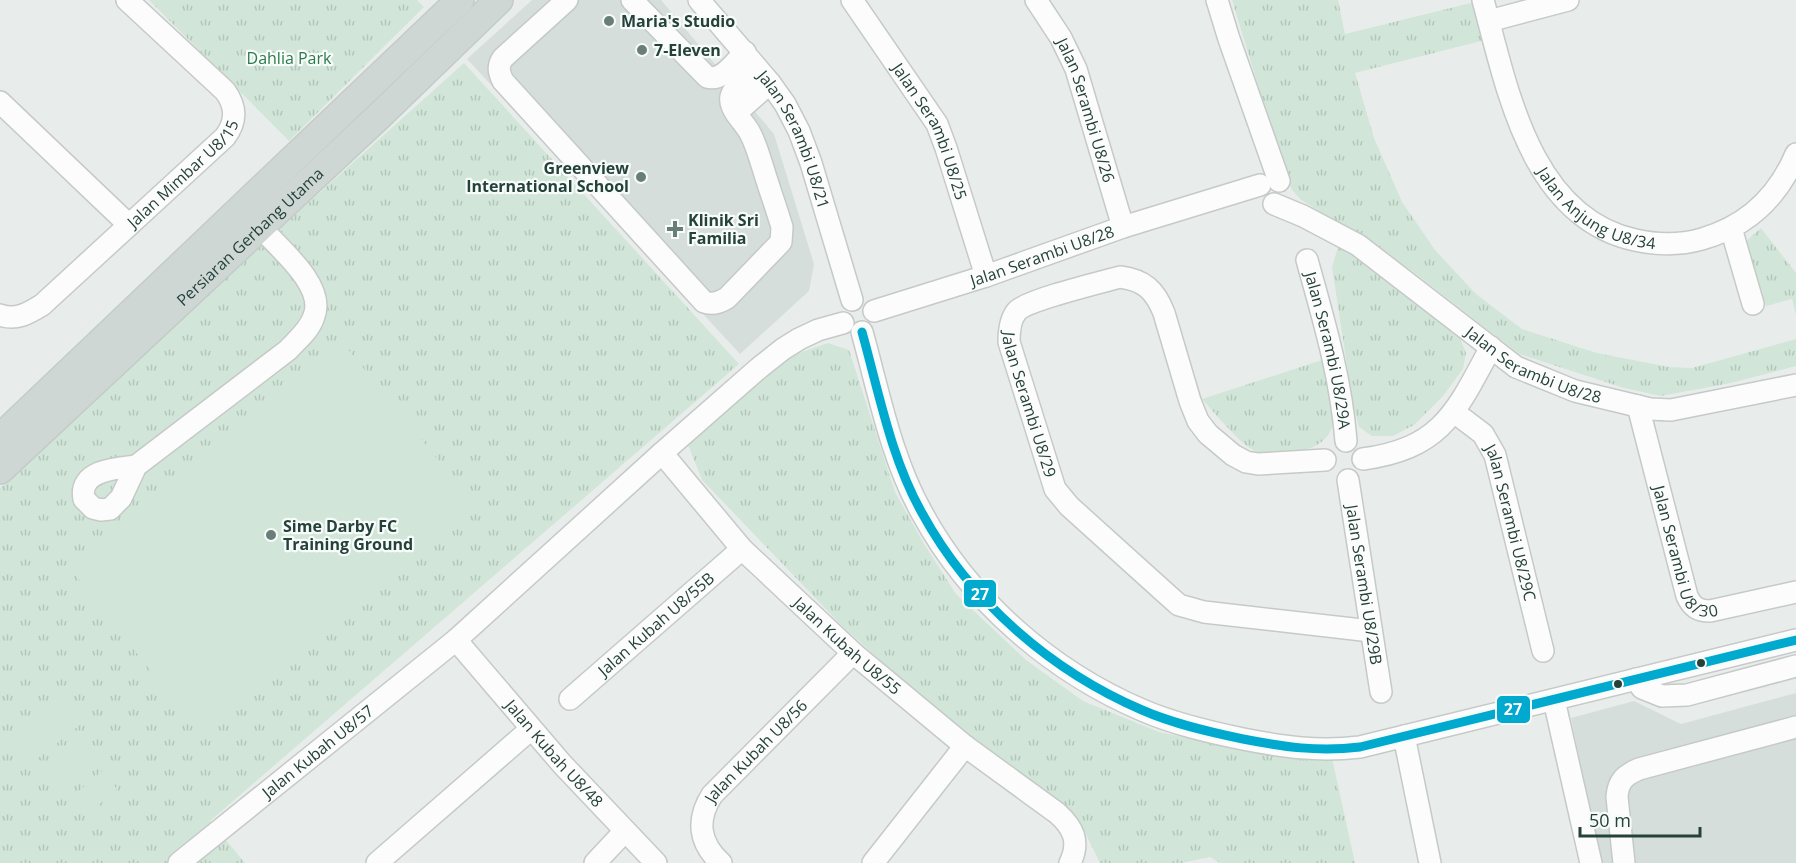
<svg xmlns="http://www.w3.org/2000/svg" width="1796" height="863" font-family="'Open Sans',sans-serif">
	<defs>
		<pattern id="grass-tufts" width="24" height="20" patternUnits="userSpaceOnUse" patternTransform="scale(1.5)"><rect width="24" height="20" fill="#d1e6d8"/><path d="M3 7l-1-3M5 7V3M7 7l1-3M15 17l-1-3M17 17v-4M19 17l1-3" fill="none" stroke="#b3c6ba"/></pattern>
	</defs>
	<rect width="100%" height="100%" fill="#e8edeb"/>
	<path fill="#d6dedb" d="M532,0H661L774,134L814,264L809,291L740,354L467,59Z
		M1796,693V863H1601L1571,718L1634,701L1681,724Z"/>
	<path fill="url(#grass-tufts)" d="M149,0H417L424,7L289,141Z
		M1232,0H1338L1345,34L1475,2L1485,40L1355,73L1374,138L1402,202L1435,250L1476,294L1522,329L1597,353L1669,367L1692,368L1796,339V366L1731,383L1661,396L1624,388L1519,354L1412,271L1300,199L1292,190L1284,171Z
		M464,63L739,364L210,821L245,863H0V488L299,211Z
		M1761,228L1796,273V315L1792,299L1766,306L1745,242Z
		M1339,244L1356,255L1460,338L1466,353L1463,369L1443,396L1414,425L1393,436H1372L1359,427L1353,405L1332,267Z
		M828,343L849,350L895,492L924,544L956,594L1026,660L1083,701L1159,732L1241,749L1332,758L1355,863H1220L1210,857L1181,863H1100L1079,820L974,743L843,627L702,480L687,442L778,360Z
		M1322,360C1331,397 1352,438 1301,451C1291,453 1268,455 1259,453C1243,448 1214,412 1202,399Z"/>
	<path fill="#d1e6d8" d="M343,343L472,502L198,731L70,568Z
		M62,692L85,721L28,766L5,738Z
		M82,746L96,762L65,788L51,772Z
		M102,771L117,789L87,815L72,797Z"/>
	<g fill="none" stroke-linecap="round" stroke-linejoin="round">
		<g stroke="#c5cac8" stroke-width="24">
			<g id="minor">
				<path d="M567,0L503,58C497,66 499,73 503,81L704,302C712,305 719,303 727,298L781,242L782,227C776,207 769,188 763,168C759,156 756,144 750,133C744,121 724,106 733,92L757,68"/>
				<path d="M632,0L707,77C722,82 735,62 745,52"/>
				<path id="s1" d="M699,0L770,83L785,104L799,131L811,163L852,300"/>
				<path id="s2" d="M852,0L937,124L946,148L986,276"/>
				<path id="s3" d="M1036,0L1061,38L1076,69L1123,227"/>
				<path d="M1217,0L1229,39L1279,181"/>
				<path id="s4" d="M1483,0C1507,88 1530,217 1635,240C1657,245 1681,245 1702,239C1748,226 1778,197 1796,154"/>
				<path d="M1489,21L1568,0"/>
				<path d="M0,102L129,225"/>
				<path d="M736,113L770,83"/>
				<path id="s5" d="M1274,204L1303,216L1358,245L1516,367L1575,391L1650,409L1671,410L1796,385"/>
				<path d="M1731,228L1753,304"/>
				<path id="s6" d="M1307,260C1324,321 1341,378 1346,441"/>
				<path id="s7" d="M874,311L986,276L1123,227L1260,185"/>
				<path id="s8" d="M0,315C16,321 29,313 42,305L225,137C237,121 236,106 225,91L127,0"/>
				<path d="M862,332C879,393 891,458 922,513C970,601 1051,671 1142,710C1174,724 1209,732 1243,739C1284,747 1318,752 1360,747L1796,640"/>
				<path id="s9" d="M1638,406L1687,596C1692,607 1698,611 1710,611L1796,592"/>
				<path id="s10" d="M1454,412L1483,434L1495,455L1543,651"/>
				<path id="s11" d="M662,453L742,549L853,653L965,746L1057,813C1074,828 1080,842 1070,863"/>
				<path d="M1363,459C1442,448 1456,412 1491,347"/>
				<path id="s12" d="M1325,460L1258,464L1246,462L1233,455L1208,434L1198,421L1190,401L1164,313C1155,290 1144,280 1120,277C1102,282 1027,300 1017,311C1010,319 1009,332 1009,342L1055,489L1069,506L1171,598L1179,605L1204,612L1371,631"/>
				<path d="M136,466C117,468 78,470 84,499L93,508L101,510L110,509L121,498L136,466L288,350C297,340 310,330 314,316C326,286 279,248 260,227"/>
				<path id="s13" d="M1348,480L1381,692"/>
				<path id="s14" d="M456,640L562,764L656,863"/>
				<path d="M1636,679L1642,688L1662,696L1687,695L1796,666"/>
				<path id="s15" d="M570,699L742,549"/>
				<path d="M1554,700L1591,863"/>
				<path d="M1404,736L1430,863"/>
				<path id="s16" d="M179,863L456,640L662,453L759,368L783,349L799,339L818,330L843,323"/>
				<path d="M377,863L531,729"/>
				<path d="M595,863L625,831"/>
				<path id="s17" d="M721,863C699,843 696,820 712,795L853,653"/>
				<path d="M873,863L965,746"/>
				<path d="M1624,863L1617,797C1618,781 1625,775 1639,769L1796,727"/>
			</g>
		</g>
		<g stroke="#c3ccc9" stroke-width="30">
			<g id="major">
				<path d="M0,438L460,0"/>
				<path id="s18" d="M0,470L378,117L499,0"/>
			</g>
		</g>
		<use href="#minor" stroke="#fcfcfc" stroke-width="21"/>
		<use href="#major" stroke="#cfd7d5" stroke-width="27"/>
		<g stroke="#f7fbf9" stroke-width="14">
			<path id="bus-1" d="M862,332C879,393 891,458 922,513C970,601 1051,671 1142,710C1174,724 1209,732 1243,739C1284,747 1318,752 1360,747L1796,640"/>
		</g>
		<use href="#bus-1" stroke="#00a9ce" stroke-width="9"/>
	</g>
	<g fill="#697e78" stroke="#f7fbf9" stroke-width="2">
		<circle cx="609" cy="21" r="6"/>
		<circle cx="642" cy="50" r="6"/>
		<circle cx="641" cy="177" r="6"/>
		<path d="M672 220h6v6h6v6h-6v6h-6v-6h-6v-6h6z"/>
		<circle cx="271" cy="535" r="6"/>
	</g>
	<g fill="#24423a" stroke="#f7fbf9" stroke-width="2">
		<circle cx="1701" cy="663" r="5"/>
		<circle cx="1618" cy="684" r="5"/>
	</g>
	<g text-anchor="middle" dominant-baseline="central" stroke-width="4.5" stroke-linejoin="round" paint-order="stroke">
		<g font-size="16" font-weight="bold" fill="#24423a" stroke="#f7fbf9" text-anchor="start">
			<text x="621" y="21">Maria's Studio</text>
			<text x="654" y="50">7-Eleven</text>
			<text x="629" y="168" text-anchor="end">Greenview<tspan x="629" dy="18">International School</tspan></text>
			<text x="688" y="220">Klinik Sri<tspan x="688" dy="18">Familia</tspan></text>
			<text x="283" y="526">Sime Darby FC<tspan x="283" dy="18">Training Ground</tspan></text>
		</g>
		<g font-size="16" fill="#2d7a4b" stroke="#f7fbf9">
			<text x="289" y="58">Dahlia Park</text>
		</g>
		<g font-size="16" fill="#24423a" stroke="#f7fbf9">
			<text stroke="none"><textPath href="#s3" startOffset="122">Jalan Serambi U8/26</textPath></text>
			<text stroke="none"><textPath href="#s2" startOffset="154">Jalan Serambi U8/25</textPath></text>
			<text stroke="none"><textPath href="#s1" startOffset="171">Jalan Serambi U8/21</textPath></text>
			<text stroke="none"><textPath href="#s8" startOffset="238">Jalan Mimbar U8/15</textPath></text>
			<text stroke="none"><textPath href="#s4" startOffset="250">Jalan Anjung U8/34</textPath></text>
			<text stroke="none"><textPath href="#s18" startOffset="342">Persiaran Gerbang Utama</textPath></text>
			<text stroke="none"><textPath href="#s7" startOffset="177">Jalan Serambi U8/28</textPath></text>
			<text stroke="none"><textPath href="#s6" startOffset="93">Jalan Serambi U8/29A</textPath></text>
			<text stroke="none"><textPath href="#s5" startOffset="308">Jalan Serambi U8/28</textPath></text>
			<text stroke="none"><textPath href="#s12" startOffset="524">Jalan Serambi U8/29</textPath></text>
			<text stroke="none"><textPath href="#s10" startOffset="130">Jalan Serambi U8/29C</textPath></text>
			<text stroke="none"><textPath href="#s9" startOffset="158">Jalan Serambi U8/30</textPath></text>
			<text stroke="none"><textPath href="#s13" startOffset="106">Jalan Serambi U8/29B</textPath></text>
			<text stroke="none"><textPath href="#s15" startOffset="114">Jalan Kubah U8/55B</textPath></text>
			<text stroke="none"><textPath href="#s11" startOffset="268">Jalan Kubah U8/55</textPath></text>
			<text stroke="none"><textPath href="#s16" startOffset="178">Jalan Kubah U8/57</textPath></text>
			<text stroke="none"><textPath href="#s17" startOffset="138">Jalan Kubah U8/56</textPath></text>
			<text stroke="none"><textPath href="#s14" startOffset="150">Jalan Kubah U8/48</textPath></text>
		</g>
	</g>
	<g stroke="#f7fbf9" stroke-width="2">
		<rect x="963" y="579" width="34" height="29" rx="6" fill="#00a9ce"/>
		<rect x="1496" y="695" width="35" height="29" rx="6" fill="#00a9ce"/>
	</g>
	<g font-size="16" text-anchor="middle" font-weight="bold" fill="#fff">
		<text x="980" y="600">27</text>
		<text x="1513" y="715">27</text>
	</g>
	<path d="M1580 827v9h120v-9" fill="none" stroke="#24423a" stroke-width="3"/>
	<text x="1589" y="827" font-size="18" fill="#24423a" stroke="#f7fbf9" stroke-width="4.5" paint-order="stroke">50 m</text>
</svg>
